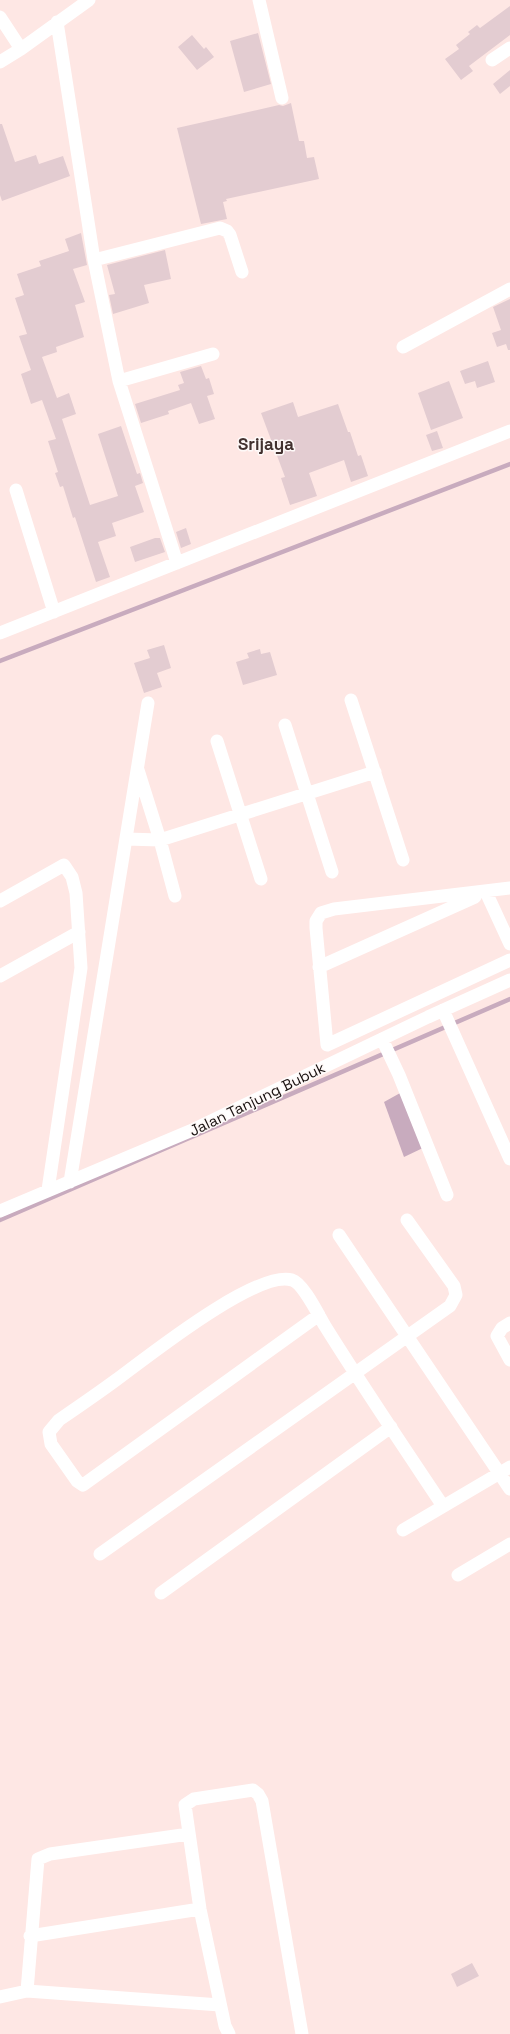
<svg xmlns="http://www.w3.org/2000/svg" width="510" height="2034" font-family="'Space Grotesk',sans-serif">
	<rect width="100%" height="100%" fill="#fee7e4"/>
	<path fill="#c8abbe" d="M402,1092L425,1147L404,1157L384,1102Z"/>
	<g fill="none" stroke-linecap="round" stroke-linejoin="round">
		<path stroke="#c8abbe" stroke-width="4.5" d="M0,661L510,464
			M0,1220L510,999"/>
	</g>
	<path fill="#e3ccd1" d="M510,6V35L469,66L473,71L461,80L445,59L459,49L456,45L470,34L468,32L477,25L480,28Z
		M258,33L271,84L244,92L230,41Z
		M192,35L204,49L206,47L214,57L197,70L178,47Z
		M510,70V86L500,94L493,84Z
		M291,103L299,141H304L307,158L314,157L319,179L226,199L227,201L223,202L227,219L201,224L177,128L279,105L283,106Z
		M0,124H2L15,162L36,155L39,164L63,156L70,176L2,201L0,195Z
		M81,233L87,265L73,269L85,302L75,305L84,337L56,347L57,352L42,357L57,398L69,393L76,414L62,419L90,505L118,496L98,434L121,426L137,474L140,473L143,483L135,486L144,512L112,523L116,536L98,542L110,577L96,582L75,517L73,518L63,486L60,487L55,473L58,472L48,441L56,439L42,400L31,404L21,374L31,370L19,336L27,334L15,298L24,295L17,274L41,266L39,261L69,251L65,239Z
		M165,250L171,279L144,285L149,303L113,314L109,295L115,294L107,265Z
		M510,299V350H508L506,344L497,347L492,333L501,330L493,307Z
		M488,361L495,382L477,388L475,381L465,384L460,371Z
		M201,366L206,379L209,378L214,394L207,396L215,419L199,424L191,403L168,411L169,414L141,423L135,404L180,390L178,385L184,383L180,372Z
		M449,381L463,418L431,430L418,393Z
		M293,402L298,417L338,404L348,432H350L358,456L361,455L368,476L351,482L344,460L309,473L317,496L290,505L281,478L285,477L261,413Z
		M437,431L443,448L432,451L426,435Z
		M186,528L191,544L181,548L176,532Z
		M155,538H160L165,552L135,562L130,547Z
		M164,645L171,668L157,673L162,687L144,693L134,663L150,658L147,650Z
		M260,649L261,654L270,652L277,675L243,685L236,662L249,658L247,653Z
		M472,1963L479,1976L457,1987L451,1974Z"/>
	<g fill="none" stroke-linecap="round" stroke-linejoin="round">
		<path stroke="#fff" stroke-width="13" d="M259,0L282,98
			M0,17L21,49L89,0
			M57,22L94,260L119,381L177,563
			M492,60L510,48
			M0,62L21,49
			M94,260L220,228L227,231L230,235L242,272
			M403,347L510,289
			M119,381L213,354
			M16,490L54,612
			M0,633L510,431
			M351,700L403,860
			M285,725L332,872
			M217,741L261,879
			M138,770L160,840L175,896
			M126,839L160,840L375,772
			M510,888L334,909L321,913L316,921V928L327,1045L510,960
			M486,892L510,944
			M0,901L64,865L72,877L76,893L81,968L48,1190
			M319,967L475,897
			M0,976L79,932
			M443,1010L510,1159
			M382,1039L399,1075L447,1195
			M70,1182L148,703
			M0,1211L190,1131L428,1017L510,980
			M339,1235L510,1489
			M319,1315L83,1485L77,1481L51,1444L49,1432L59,1420C78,1407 97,1394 116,1380C146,1358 257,1269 292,1280C303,1283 319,1316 325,1326C363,1387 403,1446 443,1506
			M510,1323L502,1328L497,1336L510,1360
			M403,1530L510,1467
			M100,1554L450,1306L456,1295L454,1286L407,1220
			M458,1575L510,1544
			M161,1593L391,1427
			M30,1936L200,1909
			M27,1991L38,1859L50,1854L189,1834
			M0,1997L27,1991L220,2005
			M229,2034L225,2026L200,1909L185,1805L194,1799L253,1790L258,1794L262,1801L302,2034"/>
	</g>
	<g text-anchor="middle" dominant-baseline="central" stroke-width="3" stroke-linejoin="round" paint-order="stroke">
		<g font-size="15" fill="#160f0e" stroke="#fef9f8">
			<text transform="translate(257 1099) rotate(-26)">Jalan Tanjung Bubuk</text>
		</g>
		<g font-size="17" font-weight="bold" fill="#42312f" stroke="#fef9f8">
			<text x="266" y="444">Srijaya</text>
		</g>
	</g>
</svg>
